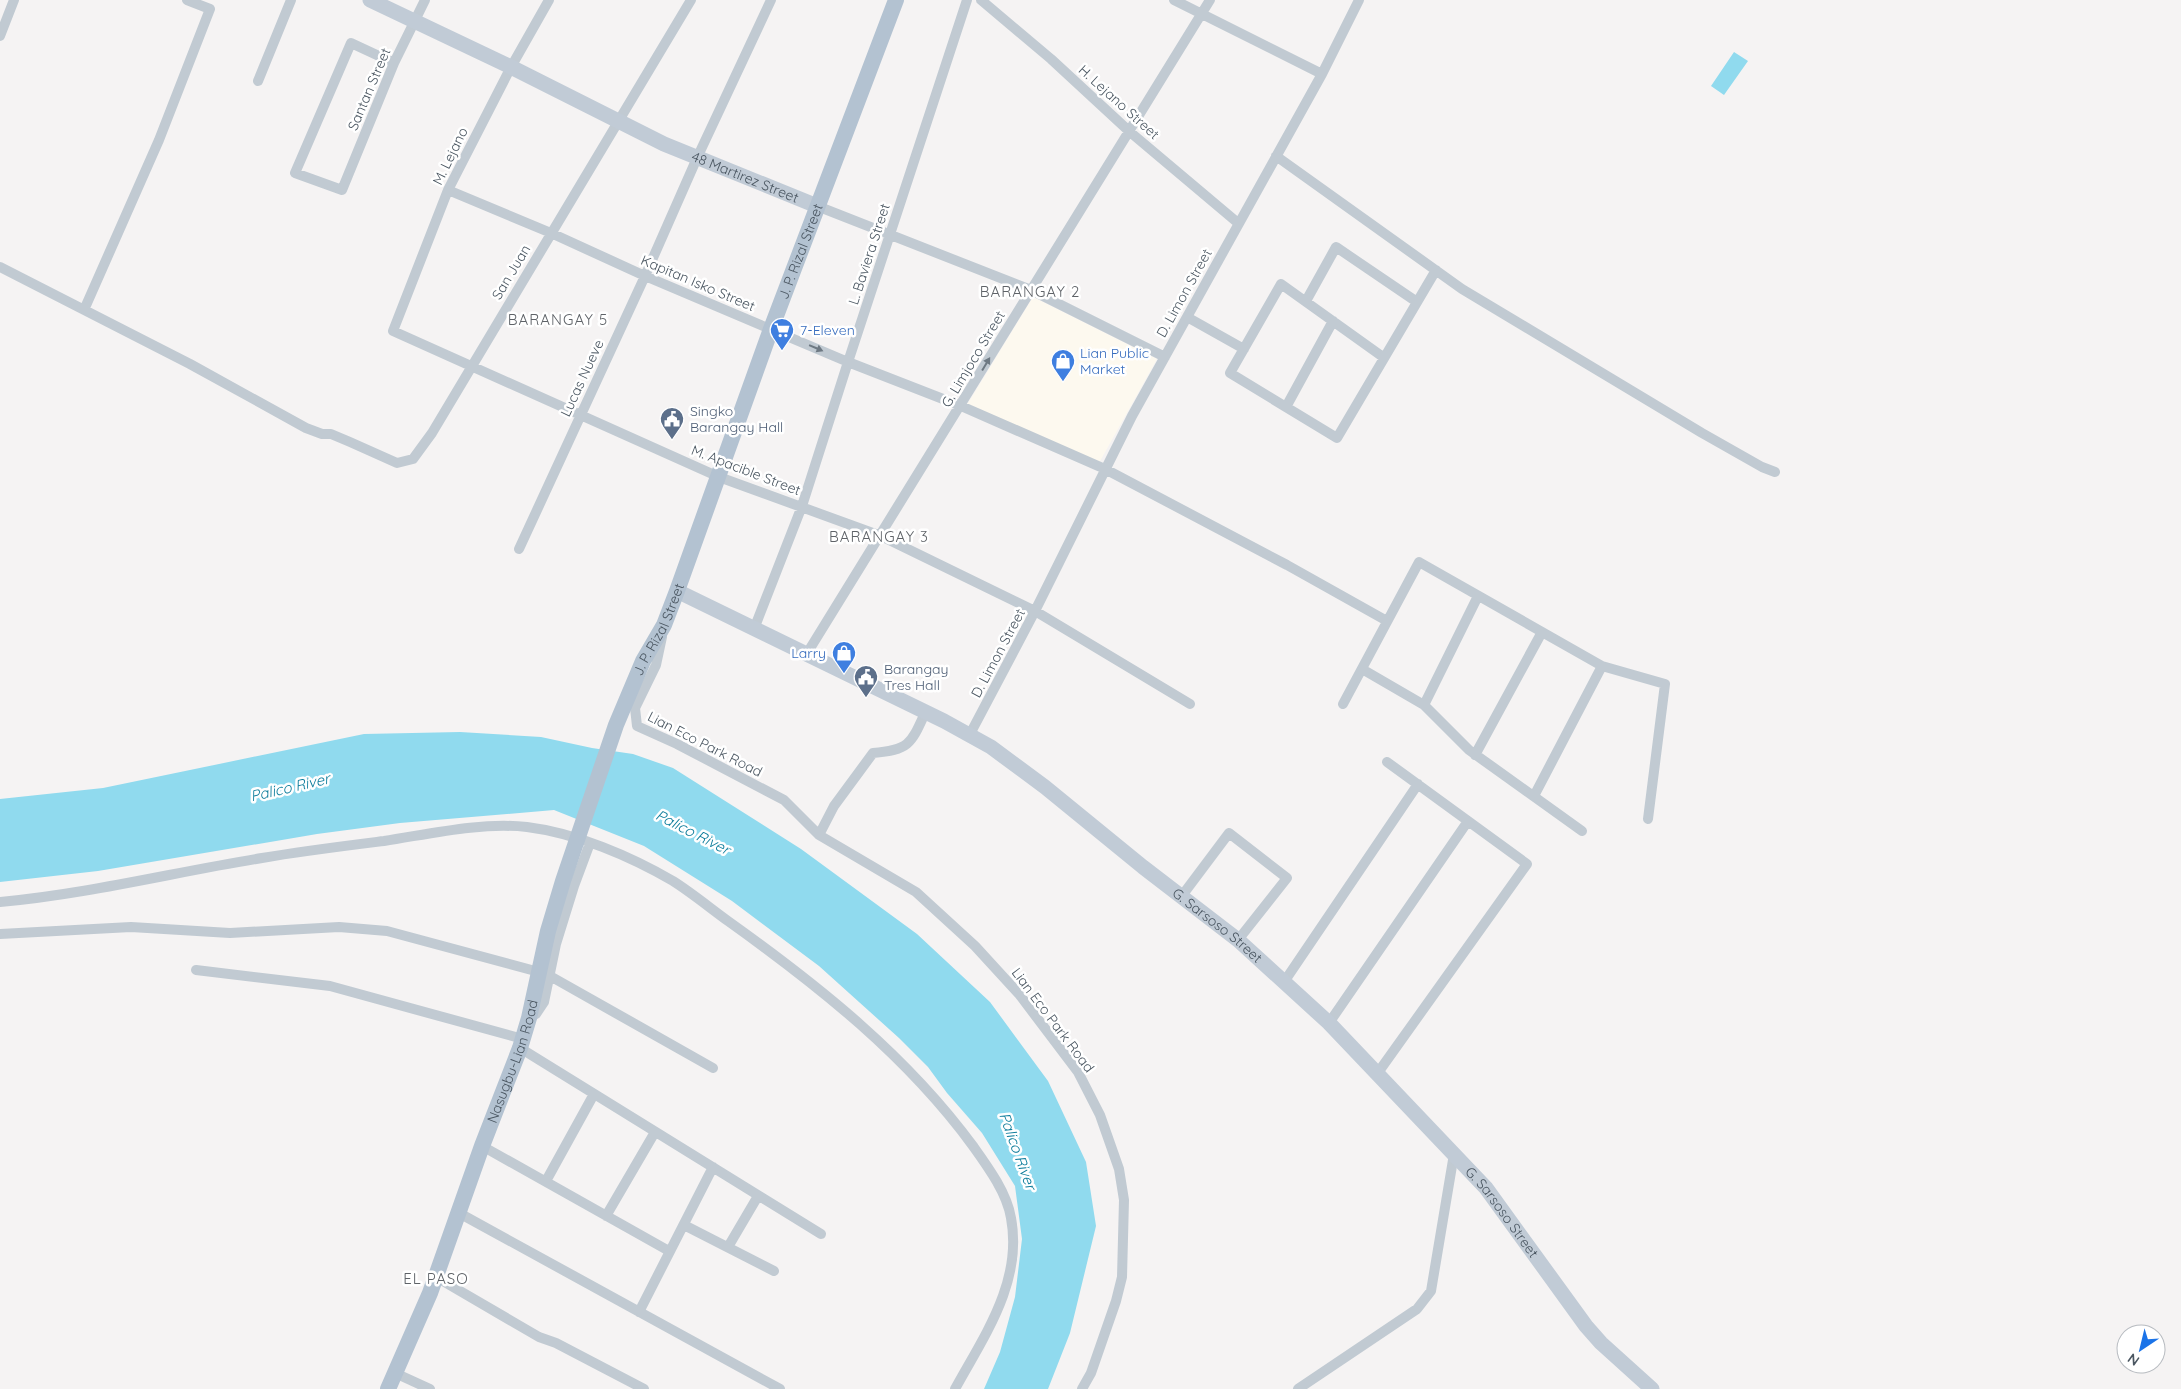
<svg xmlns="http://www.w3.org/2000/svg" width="2181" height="1389" font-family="Quicksand,sans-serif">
	<rect width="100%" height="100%" fill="#f5f3f3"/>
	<path fill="#fdf9ef" d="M1033,297L1157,359L1099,463L967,405Z"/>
	<path fill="#90daee" d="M1734,52L1748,61L1724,95L1711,86Z
		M460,732L541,737L592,748L633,754L673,768L801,849L917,934L990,1002L1048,1081L1086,1162L1096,1226L1070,1333L1048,1389H984L1000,1352L1015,1297L1022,1239L1015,1186L982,1133L947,1093L928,1067L899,1038L819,966L732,901L644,846L554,810L400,823L317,834L98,871L0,882V799L103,788L364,734Z"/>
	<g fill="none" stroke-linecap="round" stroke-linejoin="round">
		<path stroke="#c1cad2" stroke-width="10" d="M549,0L511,67L448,190L393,331L719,477L881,536L1035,611L1190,704
			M981,0L1051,59L1130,132L1238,223
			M1174,0L1322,74
			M0,36L14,0
			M394,63L351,43L295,173L342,190L394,63L425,0
			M258,81L291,0
			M1276,156L1462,289L1702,433L1762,467L1775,472
			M448,190L551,233L645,276L848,362L961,406L1105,469L1287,565L1387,621
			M817,206L1031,290L1165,357
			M0,267L190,364L306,428L322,434H331L350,442L397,463L413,459L432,433L691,0
			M1306,301L1336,247L1417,302
			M84,310L159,140L210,9L187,0
			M1187,317L1244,349
			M1383,357L1281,284L1230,373L1337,438L1436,270
			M1286,407L1333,321
			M519,549L645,276L697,158L771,0
			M754,629L802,506L848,362L967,0
			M662,637L656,665L635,708L637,726L677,744L784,800L819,835
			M806,655L1210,0
			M1362,669L1424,705L1469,750L1582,831
			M1343,704L1419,562L1602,666L1665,684L1648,819
			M1424,705L1478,596
			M925,713C911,744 909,750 873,753L834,806L819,835L916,892L975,946L1019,994L1078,1072L1100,1115L1119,1169L1124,1200L1122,1277L1116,1301L1091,1373L1082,1389
			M969,736L1035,611L1132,416L1322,74L1359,0
			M1475,755L1542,632
			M1534,796L1602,666
			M1181,897L1229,833L1287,878L1238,940
			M0,902C88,894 175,872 262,858C303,851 344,846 384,841C430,834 480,822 527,827C576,833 630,856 673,881C692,893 710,908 728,921C819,986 907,1056 973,1146C988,1167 1007,1193 1011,1218C1023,1282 984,1336 955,1389
			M0,934L131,927L230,933L339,927L387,931L539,972
			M196,970L330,986L523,1039
			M550,976L713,1068
			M1284,982L1418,784
			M529,1018L536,1014L544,1002L556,944L574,886L590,843
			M1329,1023L1468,821
			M520,1048L821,1234
			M1377,1074L1527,864L1387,762
			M482,1146L669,1251
			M546,1181L594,1094
			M459,1213L780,1389
			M606,1216L655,1132
			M684,1225L774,1271
			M728,1247L758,1196
			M436,1277L539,1337L556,1343L644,1389
			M639,1312L713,1167
			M395,1373L430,1389
			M1298,1389L1417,1309L1431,1291L1454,1154"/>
		<g stroke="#c1cbd6" stroke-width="15">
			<path id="s1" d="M370,0L511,67L664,144L817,206"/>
			<path id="s2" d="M677,591L944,721L991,747L1045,787L1143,867L1238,940L1329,1023L1486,1188L1586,1326L1601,1343L1652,1389"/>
		</g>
		<path stroke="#b3c2d1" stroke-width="16" id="s3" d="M388,1389L430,1293L482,1146L520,1048L529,1018L548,931L563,881L616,725L643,661L664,625L677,591L771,329L896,0"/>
	</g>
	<defs><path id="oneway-solid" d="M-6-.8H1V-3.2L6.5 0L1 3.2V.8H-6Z" transform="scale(1.25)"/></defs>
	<g fill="#6e7983">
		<use href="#oneway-solid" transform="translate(816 348) rotate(23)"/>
		<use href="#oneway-solid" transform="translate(986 364) rotate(-59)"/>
	</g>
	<defs>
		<g id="supermarket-pin" transform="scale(1.25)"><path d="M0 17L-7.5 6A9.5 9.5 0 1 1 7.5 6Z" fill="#3f7fe0" stroke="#fff"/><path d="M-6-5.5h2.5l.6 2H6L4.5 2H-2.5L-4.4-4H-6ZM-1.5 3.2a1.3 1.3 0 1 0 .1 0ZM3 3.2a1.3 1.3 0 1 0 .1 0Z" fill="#fff"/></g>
		<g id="shop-pin" transform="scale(1.25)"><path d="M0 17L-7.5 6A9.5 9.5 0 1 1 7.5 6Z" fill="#3f7fe0" stroke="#fff"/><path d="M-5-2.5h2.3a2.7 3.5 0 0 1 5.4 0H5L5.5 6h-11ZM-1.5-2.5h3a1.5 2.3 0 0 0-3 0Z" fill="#fff"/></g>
		<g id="civic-pin" transform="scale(1.25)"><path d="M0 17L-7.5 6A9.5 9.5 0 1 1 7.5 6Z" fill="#5c6f8a" stroke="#fff"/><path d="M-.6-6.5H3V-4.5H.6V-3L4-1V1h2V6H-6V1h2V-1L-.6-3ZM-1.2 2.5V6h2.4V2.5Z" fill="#fff"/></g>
	</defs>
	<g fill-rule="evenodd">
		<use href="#supermarket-pin" x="782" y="330"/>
		<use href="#shop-pin" x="1063" y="361"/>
		<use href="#civic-pin" x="672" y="419"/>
		<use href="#shop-pin" x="844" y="653"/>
		<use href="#civic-pin" x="866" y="677"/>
	</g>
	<g text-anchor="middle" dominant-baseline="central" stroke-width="5" stroke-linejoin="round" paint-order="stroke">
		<g font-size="14" fill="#4a5661" stroke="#fff">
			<text transform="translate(369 89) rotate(-67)">Santan Street</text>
			<text transform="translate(1119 102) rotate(42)">H. Lejano Street</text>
			<text transform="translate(450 156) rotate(-64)">M. Lejano</text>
			<text stroke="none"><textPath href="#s1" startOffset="415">48 Martirez Street</textPath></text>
			<text stroke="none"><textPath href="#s3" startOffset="1212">J. P. Rizal Street</textPath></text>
			<text transform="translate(869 254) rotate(-72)">L. Baviera Street</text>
			<text transform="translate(511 272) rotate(-59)">San Juan</text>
			<text transform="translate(698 283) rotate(23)">Kapitan Isko Street</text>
			<text transform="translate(1184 293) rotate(-61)">D. Limon Street</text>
			<text transform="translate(973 359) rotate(-59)">G. Limjoco Street</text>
			<text transform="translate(582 378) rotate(-65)">Lucas Nueve</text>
			<text transform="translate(746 470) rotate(21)">M. Apacible Street</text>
			<text stroke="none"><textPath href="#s3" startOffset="808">J. P. Rizal Street</textPath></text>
			<text transform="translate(998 653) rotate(-62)">D. Limon Street</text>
			<text transform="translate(705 744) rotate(27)">Lian Eco Park Road</text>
			<text stroke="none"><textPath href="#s2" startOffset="639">G. Sarsoso Street</textPath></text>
			<text transform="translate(1053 1020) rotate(53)">Lian Eco Park Road</text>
			<text stroke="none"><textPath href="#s3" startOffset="351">Nasugbu-Lian Road</textPath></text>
			<text stroke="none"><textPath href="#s2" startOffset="1044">G. Sarsoso Street</textPath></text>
		</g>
		<g font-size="14" fill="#366cbe" stroke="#fff" text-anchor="start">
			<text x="800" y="330">7-Eleven</text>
			<text x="1080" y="353">Lian Public<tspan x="1080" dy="16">Market</tspan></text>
			<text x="826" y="653" text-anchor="end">Larry</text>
		</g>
		<g font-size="14" fill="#4e5e75" stroke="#fff" text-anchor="start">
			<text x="690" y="411">Singko<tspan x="690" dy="16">Barangay Hall</tspan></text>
			<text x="884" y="669">Barangay<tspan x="884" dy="16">Tres Hall</tspan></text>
		</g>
		<g font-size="15" letter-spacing="1" fill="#5f6368" stroke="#fff">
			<text x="1030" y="291">BARANGAY 2</text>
			<text x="558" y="319">BARANGAY 5</text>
			<text x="879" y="536">BARANGAY 3</text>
			<text x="436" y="1278">EL PASO</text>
		</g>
		<g font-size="15" font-style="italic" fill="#0c7c9b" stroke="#fff">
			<text transform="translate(290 787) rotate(-13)">Palico River</text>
			<text transform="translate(693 832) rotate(27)">Palico River</text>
			<text transform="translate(1018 1151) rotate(70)">Palico River</text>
		</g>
	</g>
	<g transform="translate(2141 1349) rotate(215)"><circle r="24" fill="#ffffff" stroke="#b7bbc0"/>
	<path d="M0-4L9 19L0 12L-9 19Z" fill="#1a73e8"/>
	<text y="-8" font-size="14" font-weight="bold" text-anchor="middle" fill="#4a5661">N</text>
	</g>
</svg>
